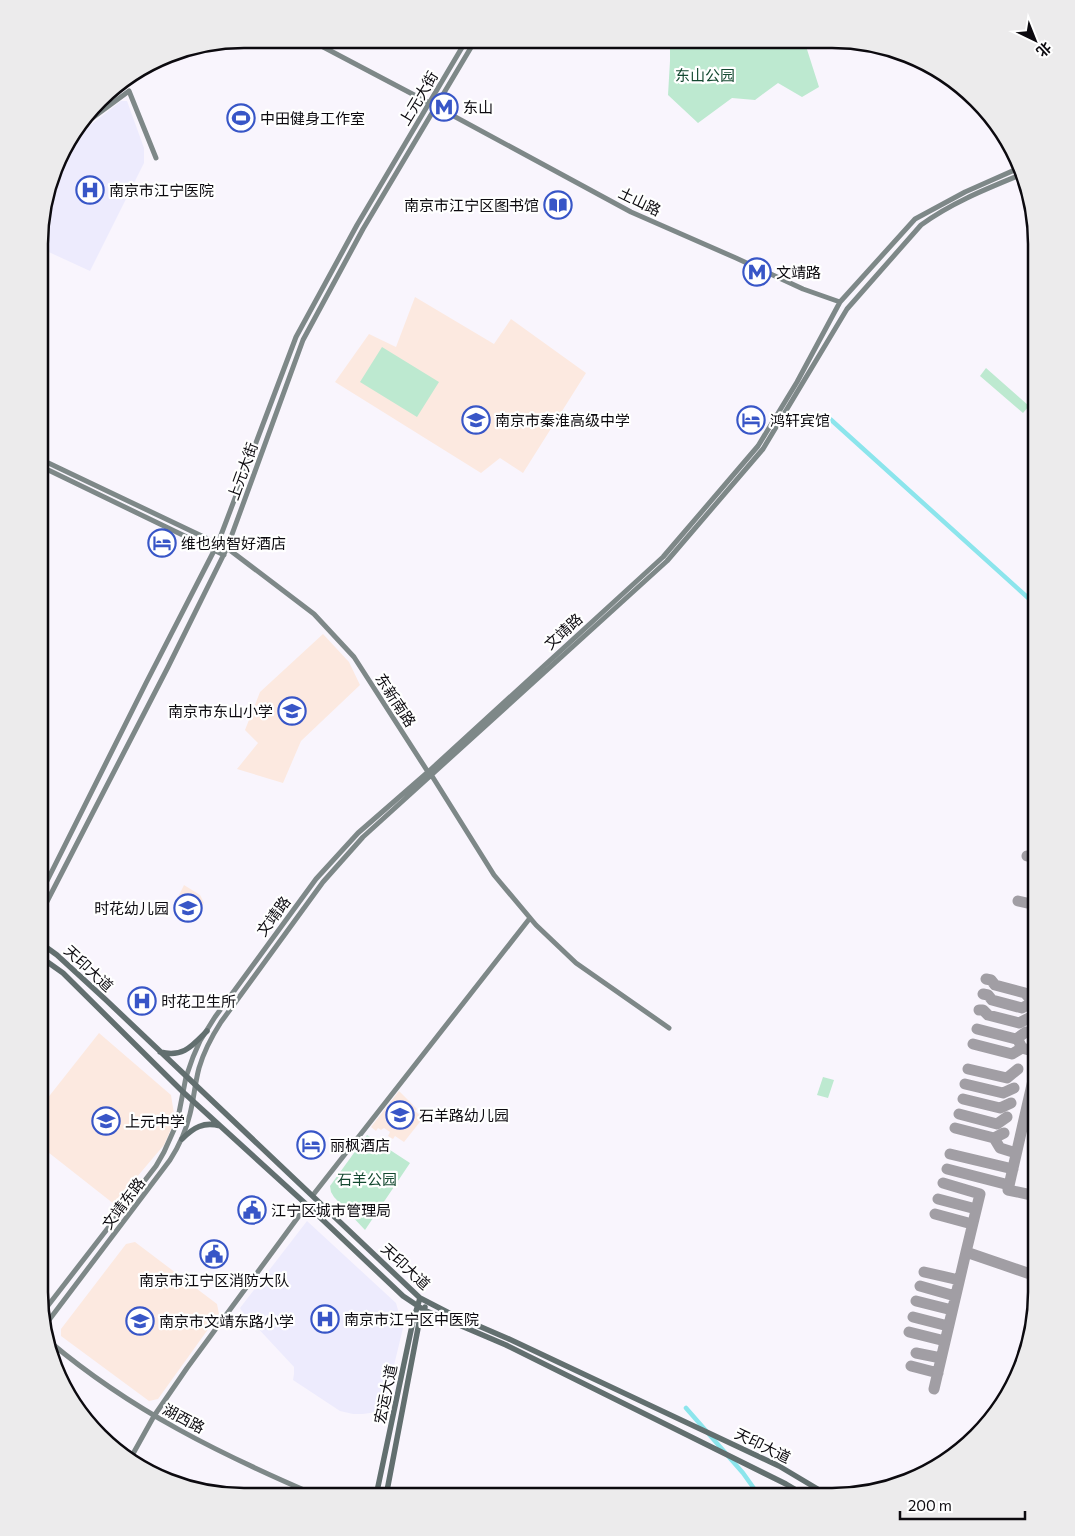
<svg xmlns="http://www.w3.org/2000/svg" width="1075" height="1536" font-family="Commissioner,'Noto Sans SC',sans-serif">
	<rect width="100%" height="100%" fill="#f9f5fd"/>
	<path fill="#fce9e0" d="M415,297L494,344L511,319L586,373L523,473L500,458L481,473L335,382L369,334L396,347Z
		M323,634L349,662L360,685L301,741L283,783L237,769L258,743L245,730L260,692Z
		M184,885L200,895L204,903L191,922L173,912L181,900L178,897Z
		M99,1033L171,1095L174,1114L171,1129L164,1145L114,1204L39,1145V1109Z
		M399,1091L417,1109L415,1111L423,1118L404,1142L395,1136L393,1139L388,1136L390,1132L384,1128L381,1130L378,1128L376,1131L371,1127Z
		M135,1242L217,1304L219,1314L158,1399L149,1401L61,1336V1329L126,1244Z"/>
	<path fill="#edebfd" d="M121,101H127L144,148V163L90,271L40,248L41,216L65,145Z
		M307,1221L396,1303L403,1328L383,1411L363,1414H353L340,1411L293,1380L294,1374V1367L241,1310L240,1308Z"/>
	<path fill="#bde9d0" d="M670,40H804L819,87L802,97L778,83L755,100L732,98L698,123L668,95L670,61Z
		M382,347L439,382L417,417L360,382Z
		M986,368L1029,406L1023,413L980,376Z
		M823,1077L834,1080L828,1098L817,1095Z
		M367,1135L410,1163L365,1230L334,1197L331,1192L330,1186Z"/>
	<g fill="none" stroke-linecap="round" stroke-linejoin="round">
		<path stroke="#8ce5ec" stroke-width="4.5" d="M829,418L1036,605
			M686,1408L743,1473L760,1497"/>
		<path stroke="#a19ea4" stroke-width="11" d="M1027,856L1036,858
			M1018,901L1036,905
			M986,979L991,980L995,985L1025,993L1033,1002L1036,1003
			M983,994L988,995L992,1000L1022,1008L1033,1002
			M979,1010H983L988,1015L1019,1023L1029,1018
			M977,1029L1016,1039L1026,1032
			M1019,1042L1022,1048L1036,1052
			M973,1044L1012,1054L1022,1048
			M968,1069L1007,1078L1018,1069
			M965,1084L1003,1093L1014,1088
			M963,1099L1000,1108L1011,1103
			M959,1114L997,1124L1007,1117
			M955,1128L994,1138L1004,1133
			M994,1138L1000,1148L1016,1153
			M950,1154L1013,1169
			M947,1169L1009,1185
			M943,1183L980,1194L966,1252L1036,1276
			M1036,1196L1008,1190L1036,1067
			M938,1199L976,1209
			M935,1214L972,1224
			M924,1272L959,1280
			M920,1286L955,1296
			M916,1301L952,1310
			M913,1317L948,1326
			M909,1332L945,1341
			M916,1353L941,1358
			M911,1366L938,1373
			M934,1389L966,1252"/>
		<path stroke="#7e8888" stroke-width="5" d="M308,39L437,107L631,212L736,258L803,289L840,302
			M76,130L129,91L156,158
			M40,459L227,548L314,614L354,657L428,772L432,776L494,875L536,925L576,963L669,1028
			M40,466L224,555
			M39,897L146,683L218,543L296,337L357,225L467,39
			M39,917L168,667L227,548L303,340L363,229L476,39
			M313,1195L530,918
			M43,1312L156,1166L164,1152L177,1123L186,1077L193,1057L200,1041L215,1017L316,879L358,833L428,772L663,557L758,446L797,382L840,302L915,219L965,192L1019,168
			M46,1324L170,1160C179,1146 186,1131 190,1114C194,1098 195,1083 199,1068C204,1051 212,1036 221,1022L323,882L363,837L667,561L763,449L847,309L921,225C951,203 986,189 1020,175
			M50,1342C132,1411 220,1454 318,1496
			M129,1461L154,1416L187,1368L307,1205"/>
		<path stroke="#626f6f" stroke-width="5.5" d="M39,942L57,955L106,1000L420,1298L451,1314L509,1339L779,1466L831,1497
			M39,956L63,973L183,1092L307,1205L403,1296L424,1310L506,1345L786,1484L808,1497
			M160,1052C183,1058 192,1046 207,1031
			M182,1139C193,1128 204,1121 220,1126
			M376,1496L413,1321L420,1298
			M386,1496L419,1323L425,1307"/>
	</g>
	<defs>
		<g id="metro-ring" transform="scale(1.4375)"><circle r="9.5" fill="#fff" stroke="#3856c7" stroke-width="1.5"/><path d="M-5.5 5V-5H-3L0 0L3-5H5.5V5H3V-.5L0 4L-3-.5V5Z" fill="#3856c7"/></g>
		<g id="stadium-ring" transform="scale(1.4375)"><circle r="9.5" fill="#fff" stroke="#3856c7" stroke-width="1.5"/><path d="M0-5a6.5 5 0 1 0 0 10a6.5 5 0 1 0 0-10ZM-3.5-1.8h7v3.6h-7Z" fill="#3856c7"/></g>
		<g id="hospital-ring" transform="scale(1.4375)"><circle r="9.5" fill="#fff" stroke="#3856c7" stroke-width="1.5"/><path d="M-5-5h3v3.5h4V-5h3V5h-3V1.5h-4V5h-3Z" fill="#3856c7"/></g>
		<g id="library-ring" transform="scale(1.4375)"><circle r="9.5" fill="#fff" stroke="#3856c7" stroke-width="1.5"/><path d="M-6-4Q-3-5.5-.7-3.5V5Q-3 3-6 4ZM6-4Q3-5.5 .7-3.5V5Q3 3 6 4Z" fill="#3856c7"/></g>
		<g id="school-ring" transform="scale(1.4375)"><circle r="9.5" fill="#fff" stroke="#3856c7" stroke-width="1.5"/><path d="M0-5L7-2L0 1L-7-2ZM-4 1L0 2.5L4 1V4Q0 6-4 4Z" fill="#3856c7"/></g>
		<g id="hotel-ring" transform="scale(1.4375)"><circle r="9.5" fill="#fff" stroke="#3856c7" stroke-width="1.5"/><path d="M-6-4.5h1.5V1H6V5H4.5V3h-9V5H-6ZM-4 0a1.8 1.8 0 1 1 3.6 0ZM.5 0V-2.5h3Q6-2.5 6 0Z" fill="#3856c7"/></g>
		<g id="civic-ring" transform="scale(1.4375)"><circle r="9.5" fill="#fff" stroke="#3856c7" stroke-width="1.5"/><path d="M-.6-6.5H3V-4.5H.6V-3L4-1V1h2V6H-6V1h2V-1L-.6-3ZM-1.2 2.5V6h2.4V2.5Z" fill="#3856c7"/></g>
	</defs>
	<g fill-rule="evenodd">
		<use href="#metro-ring" x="444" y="107"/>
		<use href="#stadium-ring" x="241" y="118"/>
		<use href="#hospital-ring" x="90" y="190"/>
		<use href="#library-ring" x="558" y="205"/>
		<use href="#metro-ring" x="757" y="272"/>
		<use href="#school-ring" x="476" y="420"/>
		<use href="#hotel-ring" x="751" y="420"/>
		<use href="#hotel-ring" x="162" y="543"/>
		<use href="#school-ring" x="292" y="711"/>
		<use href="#school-ring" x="188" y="908"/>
		<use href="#hospital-ring" x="142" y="1001"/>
		<use href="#school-ring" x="400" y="1115"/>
		<use href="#school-ring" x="106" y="1121"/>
		<use href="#hotel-ring" x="311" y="1145"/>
		<use href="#civic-ring" x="252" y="1210"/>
		<use href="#civic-ring" x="214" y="1254"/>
		<use href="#hospital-ring" x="325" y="1319"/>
		<use href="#school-ring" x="140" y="1321"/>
	</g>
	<g text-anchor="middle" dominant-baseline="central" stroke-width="4.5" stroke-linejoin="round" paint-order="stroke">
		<g font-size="15" fill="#144931" stroke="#fff">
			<text x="705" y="75">东山公园</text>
			<text x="367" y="1179">石羊公园</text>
		</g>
		<g font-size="15" fill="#0c0a0f" stroke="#fff">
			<text transform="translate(418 98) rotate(-59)">上元大街</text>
			<text transform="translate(640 201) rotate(26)">土山路</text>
			<text transform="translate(242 471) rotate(-70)">上元大街</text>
			<text transform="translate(563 631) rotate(-42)">文靖路</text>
			<text transform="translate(396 700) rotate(57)">东新南路</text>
			<text transform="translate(273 916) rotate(-53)">文靖路</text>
			<text transform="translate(89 968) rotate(43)">天印大道</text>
			<text transform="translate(123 1203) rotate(-53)">文靖东路</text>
			<text transform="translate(406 1266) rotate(43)">天印大道</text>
			<text transform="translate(385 1394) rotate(-78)">宏运大道</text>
			<text transform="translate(184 1418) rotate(28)">湖西路</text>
			<text transform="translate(763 1445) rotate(26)">天印大道</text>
		</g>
		<g font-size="15" fill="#0c0a0f" stroke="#fff" text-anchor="start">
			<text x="463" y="107">东山</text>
			<text x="260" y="118">中田健身工作室</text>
			<text x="109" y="190">南京市江宁医院</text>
			<text x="539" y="205" text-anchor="end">南京市江宁区图书馆</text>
			<text x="776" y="272">文靖路</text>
			<text x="495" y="420">南京市秦淮高级中学</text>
			<text x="770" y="420">鸿轩宾馆</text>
			<text x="181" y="543">维也纳智好酒店</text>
			<text x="273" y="711" text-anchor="end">南京市东山小学</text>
			<text x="169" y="908" text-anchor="end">时花幼儿园</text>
			<text x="161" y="1001">时花卫生所</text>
			<text x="419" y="1115">石羊路幼儿园</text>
			<text x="125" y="1121">上元中学</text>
			<text x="330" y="1145">丽枫酒店</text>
			<text x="271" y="1210">江宁区城市管理局</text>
			<text x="214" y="1280" text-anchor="middle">南京市江宁区消防大队</text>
			<text x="344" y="1319">南京市江宁区中医院</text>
			<text x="159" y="1321">南京市文靖东路小学</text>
		</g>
	</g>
	<path d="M0 0H1075V1536H0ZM244 48H832A196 196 0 0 1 1028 244V1292A196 196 0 0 1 832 1488H244A196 196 0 0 1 48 1292V244A196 196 0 0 1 244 48Z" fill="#ecebec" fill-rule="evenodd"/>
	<path fill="none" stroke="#0c0a0f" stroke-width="2.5" d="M244 48H832A196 196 0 0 1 1028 244V1292A196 196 0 0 1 832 1488H244A196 196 0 0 1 48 1292V244A196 196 0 0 1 244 48Z"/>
	<g transform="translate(1035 40) rotate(137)" stroke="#ffffff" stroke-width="4" paint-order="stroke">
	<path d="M0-4L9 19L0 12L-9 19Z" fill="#0c0a0f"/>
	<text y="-8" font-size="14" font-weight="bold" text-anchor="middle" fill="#0c0a0f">北</text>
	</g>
	<path d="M900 1511v8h125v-8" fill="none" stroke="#0c0a0f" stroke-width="2.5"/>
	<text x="908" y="1511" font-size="15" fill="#0c0a0f" stroke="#ffffff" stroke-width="4" paint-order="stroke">200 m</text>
</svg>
